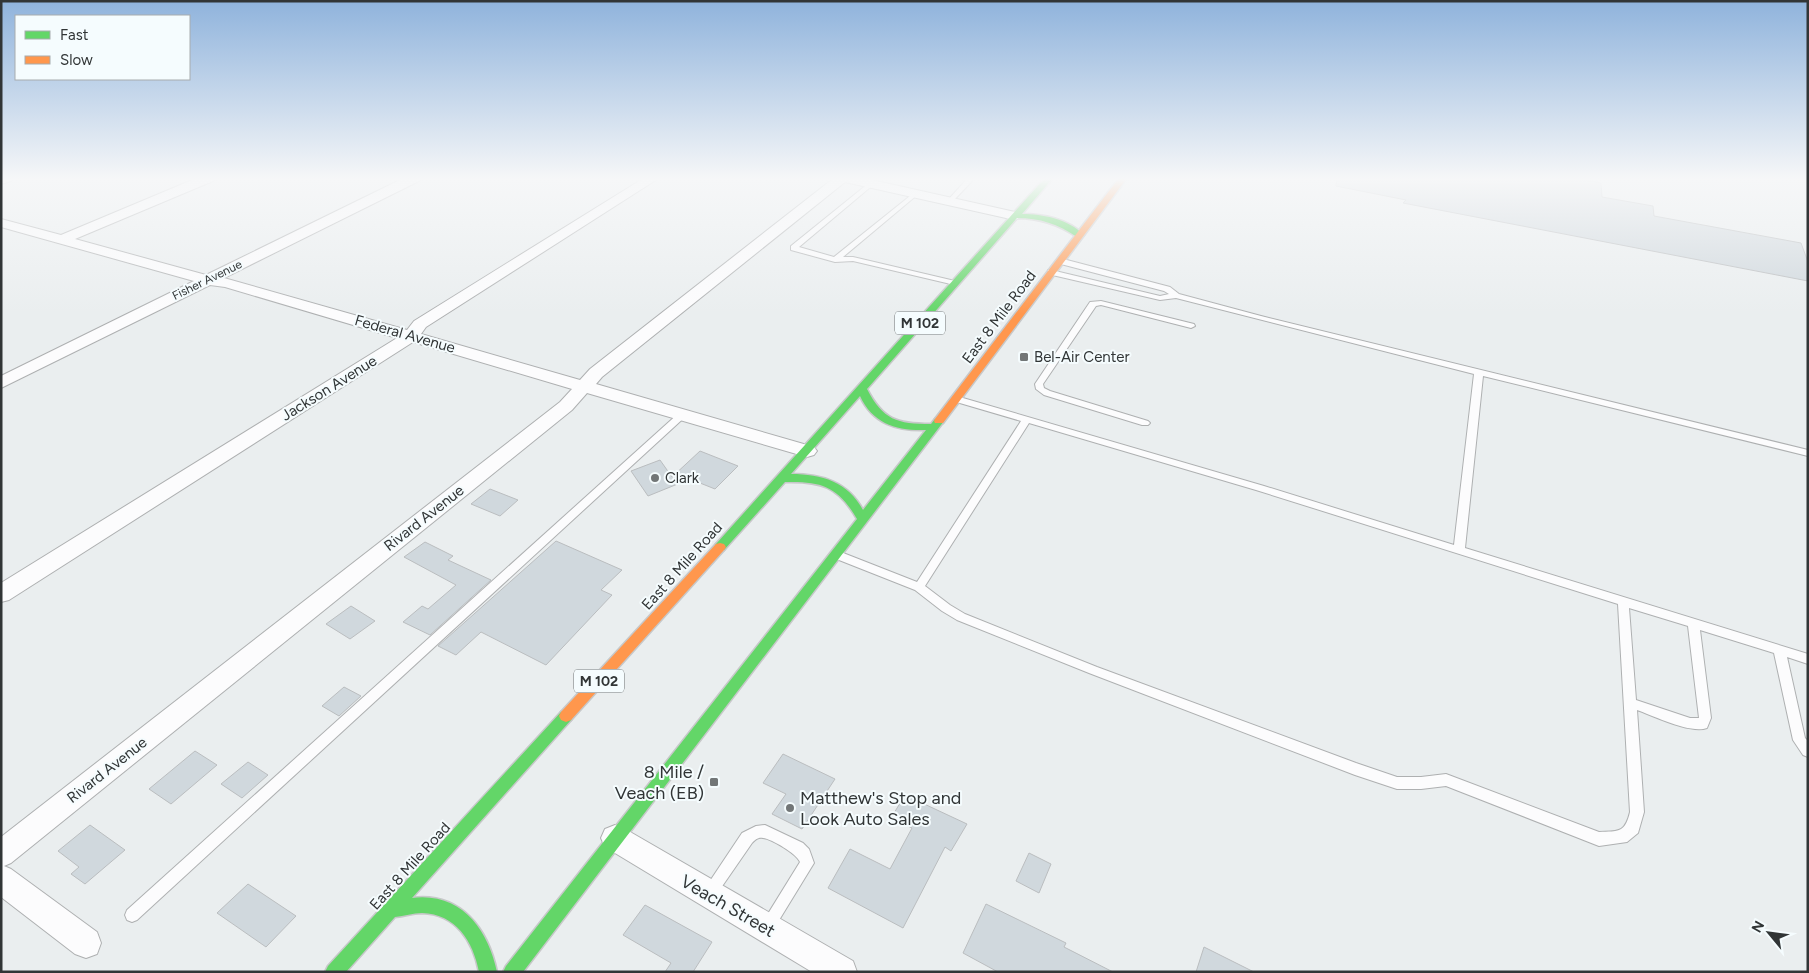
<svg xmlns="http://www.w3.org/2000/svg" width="1809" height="973" font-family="Figtree,sans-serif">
	<rect width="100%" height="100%" fill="#eaeeef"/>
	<path fill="#d0d8dd" stroke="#babdbf" d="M1337,178H1575L1601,183L1602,197L1653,206L1654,216L1801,243L1808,262V281L1403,203L1406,200L1336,186Z
		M700,451L738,466L715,489L690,479L648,496L631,471L660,460L672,477Z
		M490,489L518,500L500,516L471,504Z
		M556,541L622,570L601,590L612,595L546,665L481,632L456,655L438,646Z
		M425,542L453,556L448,560L491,580L430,635L403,622L422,606L428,609L456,585L404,557Z
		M351,606L375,621L350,639L326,624Z
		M344,687L361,696L339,716L322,706Z
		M195,751L217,765L171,804L149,789Z
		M783,754L835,779L802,829L772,814L786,794L763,783Z
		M248,762L268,775L242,798L221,784Z
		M905,795L967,824L951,851L945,847L903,928L828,888L850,849L890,869L912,828L891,818Z
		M90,825L125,850L85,884L71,874L79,867L58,851Z
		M1029,853L1051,864L1039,893L1016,881Z
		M248,884L296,916L266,947L217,913Z
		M986,904L1066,943L1064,947L1113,972H998L963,953Z
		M645,905L712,942L693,972H665L671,963L623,935Z
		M1204,947L1254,972H1196Z"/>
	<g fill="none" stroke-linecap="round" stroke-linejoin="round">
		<g stroke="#aeb0b1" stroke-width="2">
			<path id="lane" d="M968,178H975L952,202H948V200Z
				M869,183L874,184L799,247L834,257L915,192L918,194L917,195L843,257H853L955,281H958V285H955L853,261L835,262L791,250V246Z
				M1057,259H1063L1170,287L1179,294L1261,316L1808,450V456L1483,376L1465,548L1808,654V664L1787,657L1805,738L1808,741V757L1803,755L1793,740L1774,653L1700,630L1711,718L1707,728C1690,734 1654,716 1637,710L1644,812L1638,833L1627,842L1599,846L1446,786L1421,789H1397L1355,775L1089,673L957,620L942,611L915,590L834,558L833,555L834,552L838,551L917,582L1021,421L953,401L951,399L956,396L1264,486L1454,545L1474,374L1176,298L1160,300L1048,274V270H1051L1160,296L1169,294L1164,291L1057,263ZM1029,423L1256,490L1618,604L1630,812C1625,833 1619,831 1599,832L1446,774L1421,777H1397L1356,763L1097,667L965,614L950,605L925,586ZM1629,608L1688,626L1699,718H1690L1636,700Z
				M1101,301L1194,324L1195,326L1191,328L1101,305L1096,306L1043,384L1044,388L1050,391L1148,421L1150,423L1148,425H1142L1044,395L1036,389L1035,384L1090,302Z
				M683,411L686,412L688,414L686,416L137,920L132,922L127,920L125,915L127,910L680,412Z
				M765,825L803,843L809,849L814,863L773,930L768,932L763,930L761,925L800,862C797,854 772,839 763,838C758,837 755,840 752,843L714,898L709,900L704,898L702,893L742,833L756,826Z"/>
		</g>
		<g stroke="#aeb0b1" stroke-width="2">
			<path id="street" d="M1,178H12L11,181L1,184Z
				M197,178H214L213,181L75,239L206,275L404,178H420L419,181L224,278L407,330L414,321L644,178H659L426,327L421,334L580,380L590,369L834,178H863L1015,212L1022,216L1015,220L845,182L602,377L596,384L814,447L817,451L814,455L807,457L800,455L587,393L572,410L11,863L4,866L11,869L97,932L101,943L97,954L86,958L75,954L1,897V837L560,402L572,389L413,342L9,600L1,602V583L397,338L225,287L210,285L1,388V376L194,281L1,227V219L61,235Z
				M615,825L625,829L853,961L857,972H812L605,847L601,838L605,829Z"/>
		</g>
		<g stroke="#c7c8c9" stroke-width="3">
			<path id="fast" d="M1045,178H1053L1022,214C1043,214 1068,219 1084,235L1077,237C1058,224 1040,218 1017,218L867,389C883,420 897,424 931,424L935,419L939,418L944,421L523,972H503L506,966L857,519C838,486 821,481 785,482L724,550H716L714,547L716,544ZM860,396C873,424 897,431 926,430L863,510C848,482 822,474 791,474Z
				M566,710L571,712L573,716L571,720L412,898C461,892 488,929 497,972H479C473,941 456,914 422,913C413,913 404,916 395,917L346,972H325L328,966L561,712Z"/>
		</g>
		<g stroke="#c7c8c9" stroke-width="3">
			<path id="slow" d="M1119,178H1127L943,423H935L934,421L935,419Z
				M720,543L724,544L726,547L724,550L571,720L566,722L561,720L559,716L561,712L716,544Z"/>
		</g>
		<use href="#lane" fill="#fcfcfd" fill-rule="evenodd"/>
		<use href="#street" fill="#fcfcfd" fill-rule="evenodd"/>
		<use href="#fast" fill="#63d668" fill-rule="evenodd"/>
		<use href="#slow" fill="#ff974d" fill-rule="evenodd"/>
	</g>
	<linearGradient id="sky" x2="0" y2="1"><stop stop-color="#8fb3dc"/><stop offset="0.57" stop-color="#f6f7f8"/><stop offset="1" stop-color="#f6f7f8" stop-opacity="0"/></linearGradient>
	<rect width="1809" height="314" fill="url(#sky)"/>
	<g fill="#727677" stroke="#f5fcfe" stroke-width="2">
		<rect x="1019" y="352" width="10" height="10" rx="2.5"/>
		<circle cx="655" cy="478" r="5"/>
		<rect x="709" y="777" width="10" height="10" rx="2.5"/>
		<circle cx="790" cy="808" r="5"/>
	</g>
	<g text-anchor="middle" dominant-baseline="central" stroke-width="4" stroke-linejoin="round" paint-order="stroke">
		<g font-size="12" fill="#313536" stroke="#f5fcfe">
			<text transform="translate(207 280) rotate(-26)">Fisher Avenue</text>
		</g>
		<g fill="#f5fcfe" stroke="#6c7172" stroke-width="1">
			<rect x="895" y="311.5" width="50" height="23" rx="4"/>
			<rect x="574" y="669.5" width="50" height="23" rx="4"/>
		</g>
		<g font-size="14" font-weight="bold" fill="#313536">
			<text x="920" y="323">M 102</text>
			<text x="599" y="681">M 102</text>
		</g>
		<g font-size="15" fill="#313536" stroke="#f5fcfe">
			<text transform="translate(999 317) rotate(-53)">East 8 Mile Road</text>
			<text transform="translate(405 334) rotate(16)">Federal Avenue</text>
			<text transform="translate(329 388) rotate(-32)">Jackson Avenue</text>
			<text transform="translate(424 518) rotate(-38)">Rivard Avenue</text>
			<text transform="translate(682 566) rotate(-48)">East 8 Mile Road</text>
			<text transform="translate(107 770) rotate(-38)">Rivard Avenue</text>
			<text transform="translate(410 866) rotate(-48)">East 8 Mile Road</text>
		</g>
		<g font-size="15" fill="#313536" stroke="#f5fcfe" text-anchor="start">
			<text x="1034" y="357">Bel-Air Center</text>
			<text x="665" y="478">Clark</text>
		</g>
		<g font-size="18" fill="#313536" stroke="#f5fcfe" text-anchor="end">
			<text x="704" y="772">8 Mile /<tspan x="704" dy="21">Veach (EB)</tspan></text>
			<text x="800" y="798" text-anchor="start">Matthew's Stop and<tspan x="800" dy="21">Look Auto Sales</tspan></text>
		</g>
		<g font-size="18" fill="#313536" stroke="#f5fcfe">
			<text transform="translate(728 906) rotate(30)">Veach Street</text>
		</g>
	</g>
	<rect width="1809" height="973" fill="none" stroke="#313536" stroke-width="5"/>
	<rect x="15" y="15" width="175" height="65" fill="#f5fcfe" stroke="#a7acae"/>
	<rect x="25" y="31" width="25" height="8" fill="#63d668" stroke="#a7acae"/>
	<text x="60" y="40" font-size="15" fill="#313536">Fast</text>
	<rect x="25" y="56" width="25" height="8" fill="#ff974d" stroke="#a7acae"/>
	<text x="60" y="65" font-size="15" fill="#313536">Slow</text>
	<g transform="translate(1769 933) rotate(299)" stroke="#f5fcfe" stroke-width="4" paint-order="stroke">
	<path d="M0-4L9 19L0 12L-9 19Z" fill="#313536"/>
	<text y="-8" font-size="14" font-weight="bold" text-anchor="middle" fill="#313536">N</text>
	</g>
</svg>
